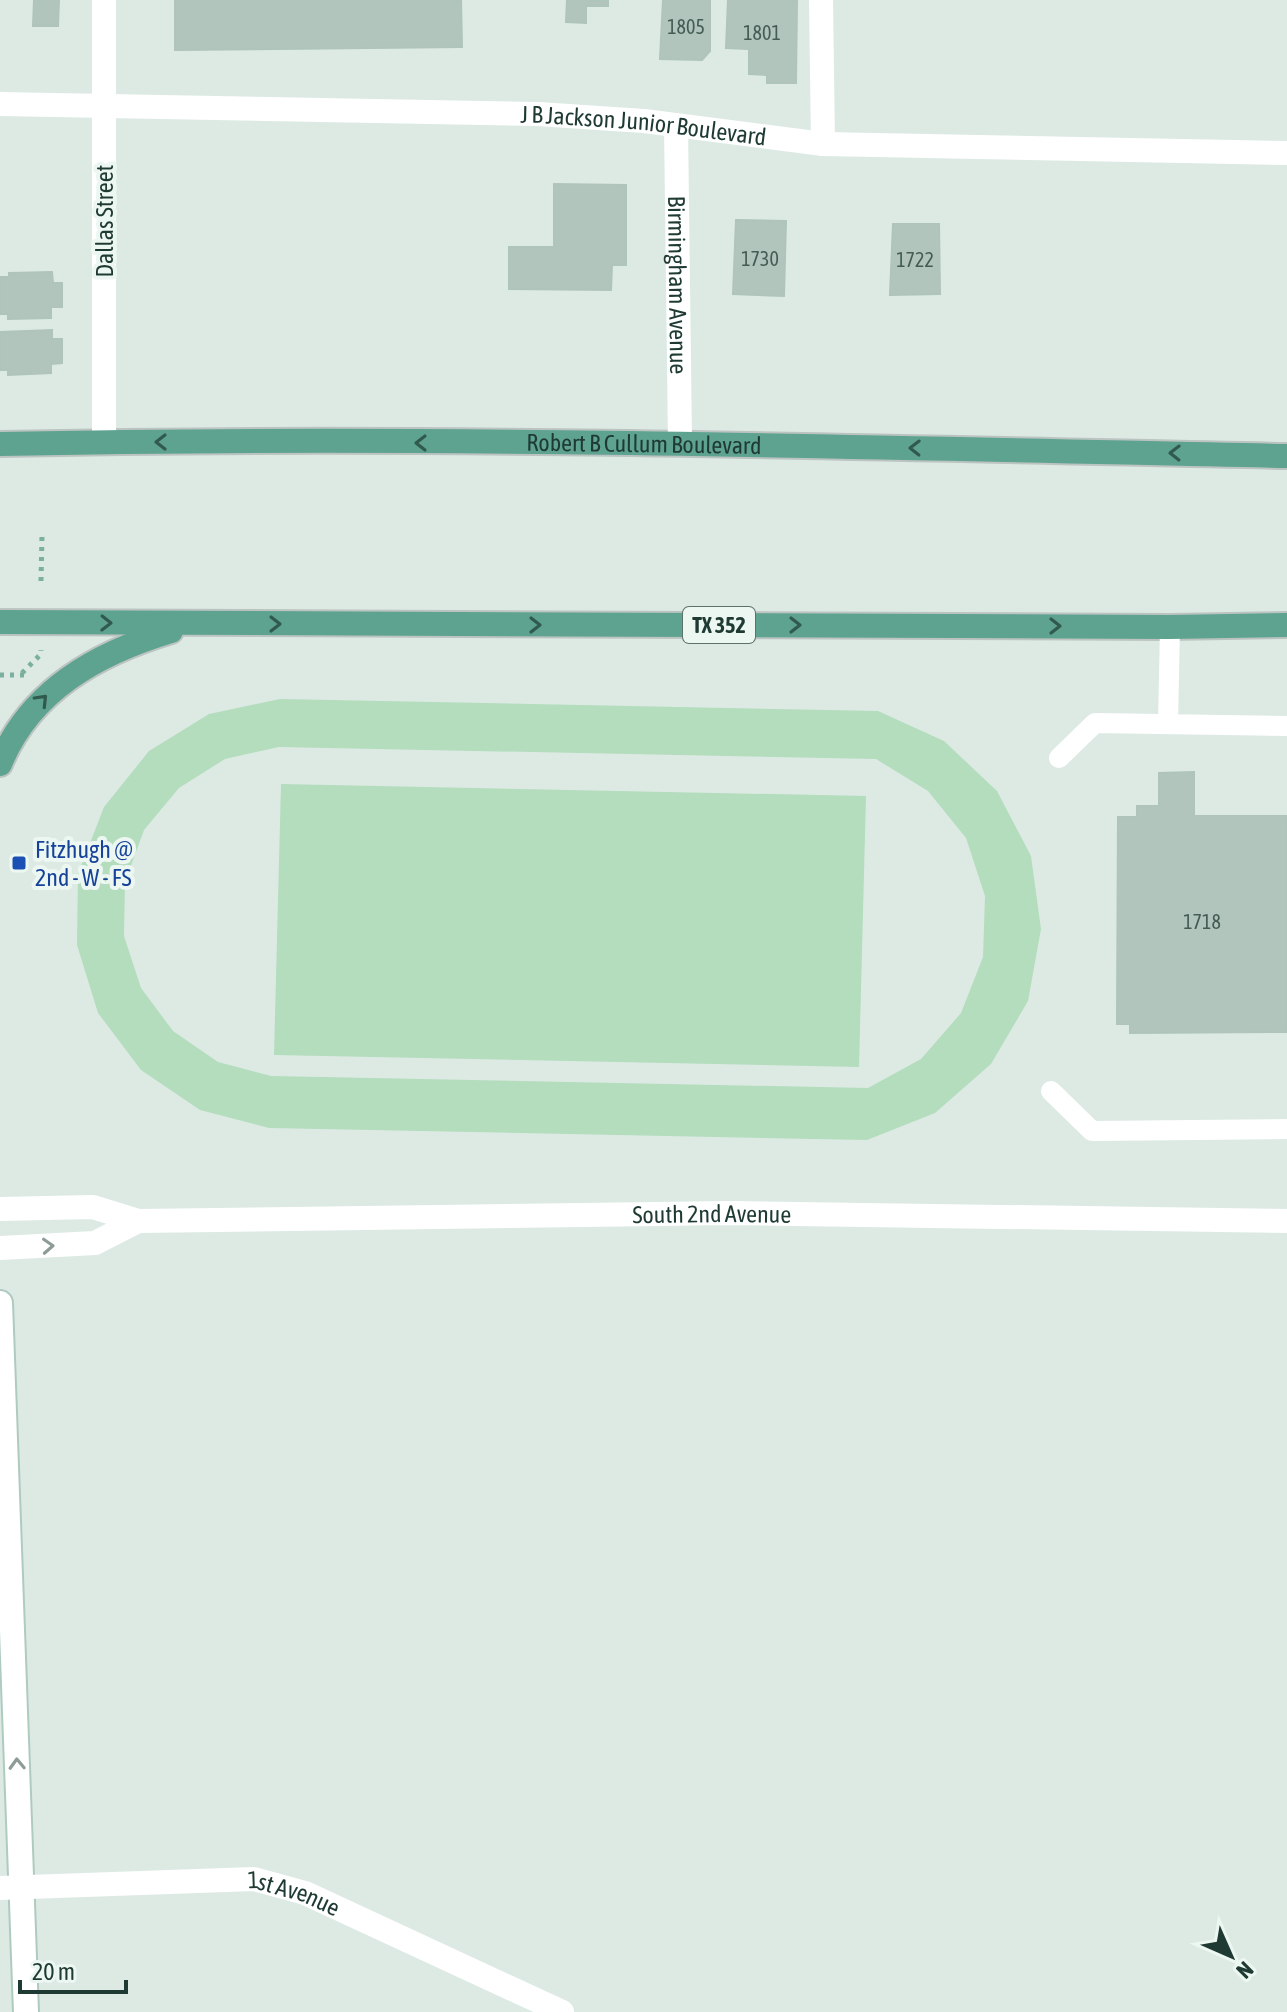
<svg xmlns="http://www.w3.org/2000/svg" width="1287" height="2012" font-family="'Asap Condensed',sans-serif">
	<rect width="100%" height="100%" fill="#ddeae4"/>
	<path fill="#b3ddbd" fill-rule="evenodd" d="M280,699L878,711L944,741L997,791L1031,856L1041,929L1028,1001L991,1064L935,1113L867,1140L269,1128L200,1110L141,1070L98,1013L77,945L78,874L104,807L149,751L209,714ZM279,747L876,759L928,791L966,838L985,896L983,957L961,1013L921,1059L868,1088L271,1076L218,1062L173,1031L141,988L124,936L125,882L144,830L179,788L225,759Z
		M281,784L866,796L859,1067L274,1055Z"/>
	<path fill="#b2c5bd" stroke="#afc4bb" stroke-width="2" d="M34,0H59L58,26H33Z
		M175,0H461L462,47L175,50Z
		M567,0H608V6H586V23L566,22Z
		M663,0H710V51L702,60L660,59Z
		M728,0H797L796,83H767V75L749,74V49L726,48Z
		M554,184L626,185V265H612L611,290L509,289V247H554Z
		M736,220L786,221L784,296L733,294Z
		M893,224H939L940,294L890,295Z
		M52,272L53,283H62V307H51V318L8,319V314H0V277H9V273Z
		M52,330V339H62V363L51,364V373L8,375V370H0V332Z
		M1194,772V816H1287V1032L1130,1033V1024H1117L1118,817H1137V806H1159V773Z"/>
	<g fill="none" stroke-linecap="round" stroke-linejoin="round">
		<g stroke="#afcbc0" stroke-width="28">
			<path id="secondary" d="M0,1303L26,2012"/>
		</g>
		<g stroke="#bcc4c2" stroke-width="28">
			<g id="primary">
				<path id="s5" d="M0,444C429,435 858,447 1287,456"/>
				<path d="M0,622L1170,627L1287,625"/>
				<path d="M0,764C30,690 98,653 171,631"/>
			</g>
		</g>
		<path stroke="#7bb09e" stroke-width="5" stroke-dasharray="4 6" stroke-linecap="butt" d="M41,581L42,535
			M22,673L41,654V650
			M0,675H24"/>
		<path stroke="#fff" stroke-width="20" d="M1168,724L1170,627
			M1059,758L1095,723L1287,726
			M1051,1091L1092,1131L1287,1129"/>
		<g stroke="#fff" stroke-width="24">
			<path d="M104,0V442"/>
			<path d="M821,0L823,144"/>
			<path id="s1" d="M0,104L538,114L644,121L823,144L1287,153"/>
			<path id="s2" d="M676,125L680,443"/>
			<path id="s3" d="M0,1209L93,1207L138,1221L730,1213L1287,1221"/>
			<path d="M0,1248L95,1243L138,1221"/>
			<path id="s4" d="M0,1888L254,1879L305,1893L562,2012"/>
		</g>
		<use href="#secondary" stroke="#fff" stroke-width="24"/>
		<use href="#primary" stroke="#5ea38f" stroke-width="24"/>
	</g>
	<defs><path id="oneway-chevron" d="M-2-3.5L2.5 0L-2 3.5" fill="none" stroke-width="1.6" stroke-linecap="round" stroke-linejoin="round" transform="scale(2)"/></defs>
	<g stroke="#315a4e">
		<use href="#oneway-chevron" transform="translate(161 442) rotate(-180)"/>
		<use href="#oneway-chevron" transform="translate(421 443) rotate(-180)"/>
		<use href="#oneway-chevron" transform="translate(915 448) rotate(-179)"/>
		<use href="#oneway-chevron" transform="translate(1175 453) rotate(-179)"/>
		<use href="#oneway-chevron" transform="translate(106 623) rotate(1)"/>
		<use href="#oneway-chevron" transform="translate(275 624)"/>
		<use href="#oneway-chevron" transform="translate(535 625)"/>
		<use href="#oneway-chevron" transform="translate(795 625)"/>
		<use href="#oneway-chevron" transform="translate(1055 626)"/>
		<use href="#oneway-chevron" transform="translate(42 700) rotate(-46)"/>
	</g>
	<g stroke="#8e9c98">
		<use href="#oneway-chevron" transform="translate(48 1246) rotate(-3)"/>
		<use href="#oneway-chevron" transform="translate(17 1764) rotate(-92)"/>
	</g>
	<rect fill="#1a4fb4" stroke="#edf7f2" stroke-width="3" x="11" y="855" width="16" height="16" rx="4"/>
	<g text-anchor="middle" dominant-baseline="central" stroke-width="8" stroke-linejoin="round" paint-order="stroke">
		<g font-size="20" fill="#435d55">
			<text x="686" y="26">1805</text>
			<text x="762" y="32">1801</text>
			<text x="760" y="258">1730</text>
			<text x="915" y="259">1722</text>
			<text x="1202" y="921">1718</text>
		</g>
		<rect fill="#edf7f2" stroke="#5c736c" stroke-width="2" x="683" y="607" width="72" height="36" rx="6"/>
		<g font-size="22" font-weight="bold" fill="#1e3a32">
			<text x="719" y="625">TX 352</text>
		</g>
		<g font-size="24" fill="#1e3a32" stroke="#edf7f2">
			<text stroke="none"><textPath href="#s1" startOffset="644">J B Jackson Junior Boulevard</textPath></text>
			<text transform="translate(104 221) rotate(-90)">Dallas Street</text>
			<text stroke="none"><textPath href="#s2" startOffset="160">Birmingham Avenue</textPath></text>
			<text stroke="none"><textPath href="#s5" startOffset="644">Robert B Cullum Boulevard</textPath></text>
			<text stroke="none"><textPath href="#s3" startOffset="714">South 2nd Avenue</textPath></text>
			<text stroke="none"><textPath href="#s4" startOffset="296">1st Avenue</textPath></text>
		</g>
		<g font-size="24" fill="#164399" stroke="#edf7f2" text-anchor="start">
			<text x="35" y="849">Fitzhugh @<tspan x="35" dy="28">2nd - W - FS</tspan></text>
		</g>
	</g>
	<g transform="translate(1231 1956) rotate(135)" stroke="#edf7f2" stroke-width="6" paint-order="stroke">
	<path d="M0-6L14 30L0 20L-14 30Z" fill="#1e3a32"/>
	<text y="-12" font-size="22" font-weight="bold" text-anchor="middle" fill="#1e3a32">N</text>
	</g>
	<path d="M20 1980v12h106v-12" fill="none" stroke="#1e3a32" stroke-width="4"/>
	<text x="32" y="1980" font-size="24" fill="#1e3a32" stroke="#edf7f2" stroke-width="6" paint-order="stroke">20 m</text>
</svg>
